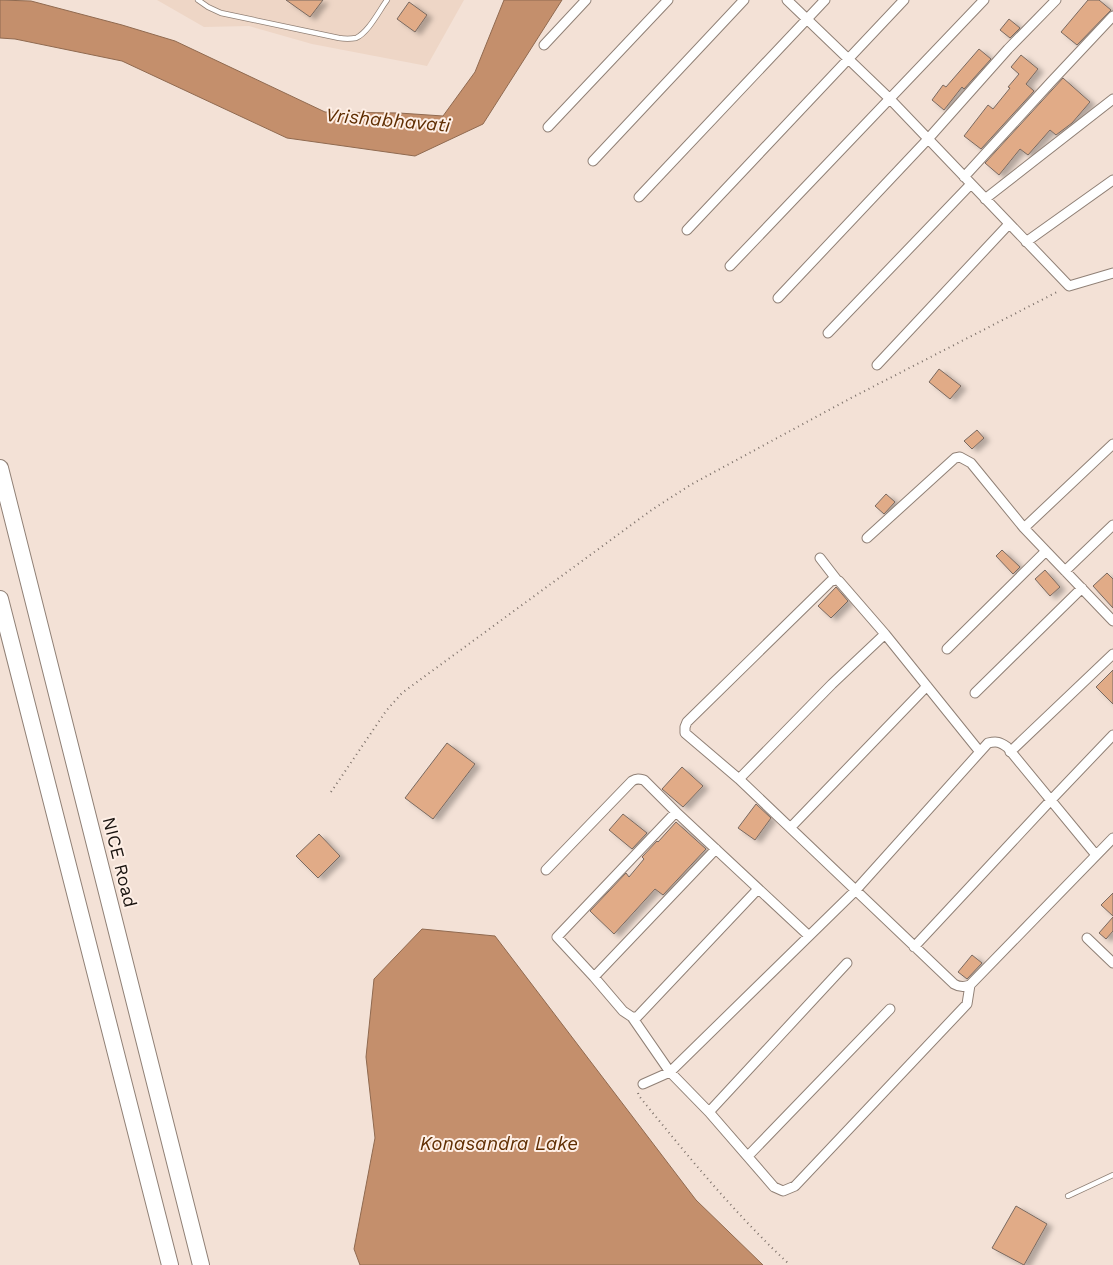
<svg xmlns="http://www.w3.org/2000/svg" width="1113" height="1265" font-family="'Work Sans',sans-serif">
	<defs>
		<filter id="shadow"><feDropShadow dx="5.5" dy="3" stdDeviation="2.5" flood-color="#0004"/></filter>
	</defs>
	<rect width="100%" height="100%" fill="#f3e1d6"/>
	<path fill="#eed6c6" d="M157,0H464L427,66L312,44L249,26L204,27Z"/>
	<path fill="#c48f6c" stroke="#906a50" d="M0,0L31,1L122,25L175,41L325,112L399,113L443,116L475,72L504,0H562L483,124L415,156L287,138L122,61L15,39L0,38Z
		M422,929L495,936L696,1200L763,1265H360L354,1249L375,1138L366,1057L374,979Z"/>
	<path fill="#e1ab87" stroke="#796960" filter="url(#shadow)" d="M286,0H323L310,17Z
		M1088,0H1099L1111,10L1077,45L1061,32Z
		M409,2L427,15L415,32L397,19Z
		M1009,19L1020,28L1010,38L1000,30Z
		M979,49L991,59L964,89L962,87L944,110L932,100L943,85L946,87Z
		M1021,55L1038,69L1026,84L1034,91L981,149L964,136L988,105L993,109L1010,88L1008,87L1019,74L1011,67Z
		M1063,78L1090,102L1072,123L1056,135L1050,130L1028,155L1020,149L999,175L985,163Z
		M939,369L961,386L950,399L929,382Z
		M977,430L984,438L972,449L964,441Z
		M886,494L895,502L884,514L875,506Z
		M1002,550L1020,567L1013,574L996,556Z
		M1045,570L1060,587L1050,596L1035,579Z
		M1107,573L1113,579V608L1093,586Z
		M836,587L848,601L831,618L818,606Z
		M1113,670V704L1096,687Z
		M447,743L475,764L433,819L405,798Z
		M682,767L703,786L683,807L662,789Z
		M756,804L771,818L755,840L738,828Z
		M623,814L647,833L632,849L609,830Z
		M676,822L706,849L663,895L655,889L614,934L590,911L626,873L629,877L644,859L642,857L657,841L658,842Z
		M319,834L340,856L318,878L296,856Z
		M1113,893V916L1101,905Z
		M1113,917V931L1106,939L1099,933Z
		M972,955L982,963L967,979L958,972Z
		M1016,1206L1047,1224L1024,1265L992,1248Z"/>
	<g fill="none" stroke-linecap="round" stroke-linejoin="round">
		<g stroke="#908076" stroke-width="6">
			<path id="lane" d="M198,0L208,7L221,13L339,38C345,39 350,39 356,38C368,33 379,11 387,0
				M1068,1196L1113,1175"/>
		</g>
		<g stroke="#908076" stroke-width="11">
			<path id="street" d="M787,0L890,99L1069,286L1113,273
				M544,45L586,0
				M548,127L668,0
				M593,161L744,0
				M964,177L1051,82L1113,16
				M639,197L825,0
				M985,199L1113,99
				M687,230L904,0
				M1026,242L1113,180
				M730,266L984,0
				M778,298L928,139L1008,49L1056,0
				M828,333L971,184
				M877,365L1009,224
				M1024,528L1113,444
				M867,538L955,458L960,457L971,463L1024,528L1113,621
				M820,558L837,580
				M1065,571L1113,525
				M947,649L1046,551
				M975,693L1082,588
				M980,752L885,634L839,581L836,580L831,581L687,722L685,727V733L739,779L954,984C959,987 965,987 970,985L1113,838
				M1010,752L1113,654
				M739,779L832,684L885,634
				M676,812L557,937L594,977L623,1011L632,1017H637L758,889
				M791,827L927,686
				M546,870L632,781C637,778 640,779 644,780L676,812L809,936
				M1087,938L1113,963
				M914,947L1051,800L1113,735
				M594,977L716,849
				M632,1017L670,1072L709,1112L774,1187L783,1191L795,1186L967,1004L970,985
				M643,1084L670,1072L855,891L988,743C997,741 1000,742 1007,747L1096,855
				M709,1112L847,963
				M748,1156L890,1009"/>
		</g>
		<g stroke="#908076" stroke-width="18">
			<path id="highway" d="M0,468L201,1265
				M0,599L170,1265"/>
		</g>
		<path stroke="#7c7069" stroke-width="2" stroke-dasharray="1 4" stroke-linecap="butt" d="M331,792L386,711L402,693L653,509L692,484L853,397L1059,291
			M638,1093L639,1096C687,1155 734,1213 790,1265"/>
		<use href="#lane" stroke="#fff" stroke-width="4.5"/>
		<use href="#street" stroke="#fff" stroke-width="9"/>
		<use href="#highway" stroke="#fff" stroke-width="16"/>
	</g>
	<g text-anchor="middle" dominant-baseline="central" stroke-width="4" stroke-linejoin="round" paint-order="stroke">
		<g font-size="18" fill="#18120e" stroke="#feefe6">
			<text transform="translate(120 862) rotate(76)">NICE Road</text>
		</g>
		<g font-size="19" font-style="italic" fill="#5f2d01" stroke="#feefe6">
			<text transform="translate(388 120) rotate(5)">Vrishabhavati</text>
			<text x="499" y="1143">Konasandra Lake</text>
		</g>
	</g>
</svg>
